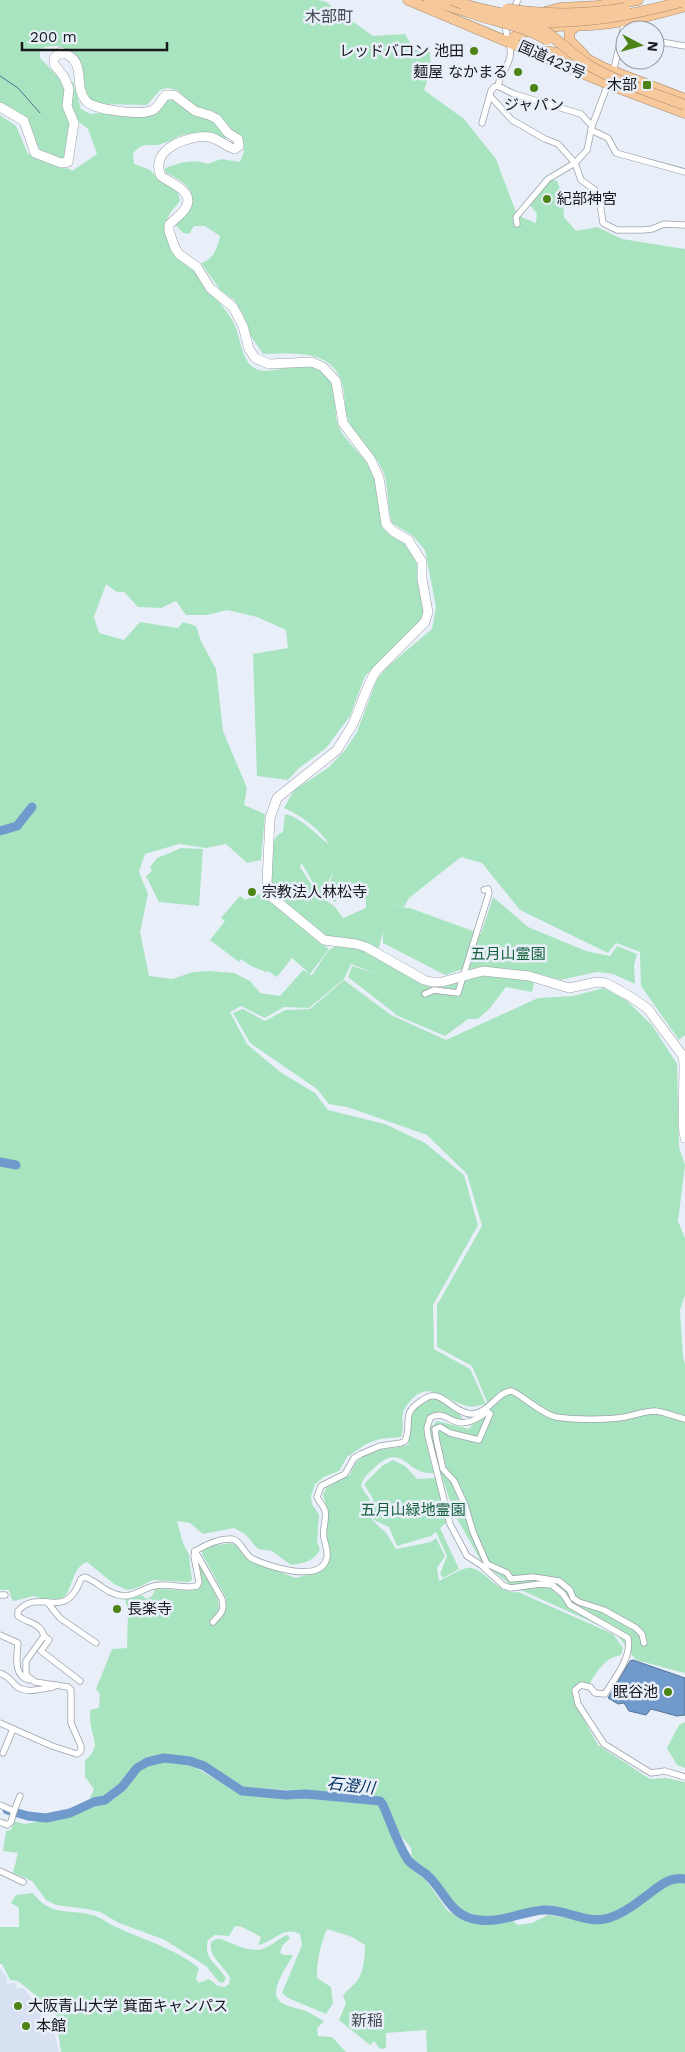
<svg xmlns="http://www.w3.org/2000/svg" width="685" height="2052" font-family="'Work Sans','Noto Sans JP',sans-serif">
<rect width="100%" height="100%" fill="#e9eff9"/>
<path fill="#d7e1f1" d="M 0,1968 L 7,1978 L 6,1984 L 15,1983 L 16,1988 L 24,1988 L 48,2025 L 52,2024 L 59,2052 L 0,2052 Z"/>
<g fill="#a9e4c0" fill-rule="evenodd">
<path d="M 0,0 L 318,0 L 326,2 L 373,36 L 405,34 L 414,50 L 430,52 L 431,70 L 424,90 L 464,119 L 496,159 L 517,215 L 536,223 L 537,214 L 527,201 L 548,179 L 557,181 L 563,197 L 564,217 L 576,231 L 597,227 L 622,239 L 685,249 L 685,1035 L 679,1040 L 641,986 L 640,952 L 616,943 L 608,953 L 520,910 L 482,863 L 461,857 L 409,898 L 404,907 L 387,902 L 406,908 L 410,908 L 481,934 L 493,897 L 528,927 L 586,951 L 610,956 L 617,946 L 637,954 L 634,965 L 635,984 L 613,974 L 597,972 L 560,980 L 536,973 L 532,992 L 506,987 L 490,1008 L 478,1019 L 468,1019 L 445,1036 L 398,1016 L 348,977 L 352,966 L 376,974 L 351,964 L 344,979 L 309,1008 L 284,1007 L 265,1018 L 241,1006 L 230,1012 L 247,1044 L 280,1072 L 315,1093 L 328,1110 L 385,1124 L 425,1143 L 464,1175 L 478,1225 L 433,1305 L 434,1349 L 470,1369 L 486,1404 C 481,1405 472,1408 467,1406 C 441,1400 426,1374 404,1410 C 400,1419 405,1428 401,1437 L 380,1439 L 366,1444 L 347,1457 L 339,1471 L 324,1477 L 315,1484 L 311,1496 L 312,1504 L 319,1515 L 317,1541 L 320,1550 C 312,1562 305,1563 291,1565 L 272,1551 L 258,1549 L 245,1534 L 234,1528 L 203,1534 L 190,1523 L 177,1521 L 183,1543 L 189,1555 L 192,1580 L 188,1582 L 153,1580 L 137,1588 L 127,1590 L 114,1584 L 87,1562 C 74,1567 74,1580 68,1591 C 67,1595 63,1598 60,1600 L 45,1600 L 34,1596 L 14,1601 L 12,1600 L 9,1590 L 0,1590 L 0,115 L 16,126 L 28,154 L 58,167 L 70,169 L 72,171 L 97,154 L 88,129 L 79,122 L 71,105 L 69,84 L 73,82 L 81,109 L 90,114 C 105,111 118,116 133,114 C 147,113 158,99 173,98 L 193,114 L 212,121 L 227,136 L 226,139 C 210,135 196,130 179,136 C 173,139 164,144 157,145 C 145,145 141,144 133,153 L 134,164 L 150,170 L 161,182 L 172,186 L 178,193 L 180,201 C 171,212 164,217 166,234 C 168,255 186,260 197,274 C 205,285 214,296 223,307 C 227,312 233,320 235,326 C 241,339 241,358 253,367 C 271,381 305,350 328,378 C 339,391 333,409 338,425 C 344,441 364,455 372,471 C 380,487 378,509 382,527 C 388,537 400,537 407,545 C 421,560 427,601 422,621 L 365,676 L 350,716 L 326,748 L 299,768 L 288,780 L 257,776 L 253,654 L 288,648 L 286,630 L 257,617 L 227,610 L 207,615 L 186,615 L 176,601 L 161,608 L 138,607 L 124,592 L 117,592 L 106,584 L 94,617 L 99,633 L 124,640 L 140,622 L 178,628 L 183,622 L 196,626 L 201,641 L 216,669 L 223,731 L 247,788 L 244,805 L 265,814 L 261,860 L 247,863 L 226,844 L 206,848 L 179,844 L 145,854 L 139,872 L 148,894 L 140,932 L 149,976 L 172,979 L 193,972 L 209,971 L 234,973 L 250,981 L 260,993 L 280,996 L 303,970 L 310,974 L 292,958 L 277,977 L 268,971 L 266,972 L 251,966 L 241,959 L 239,962 L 210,940 L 225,921 L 221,918 L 240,896 L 245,900 L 260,894 L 329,949 L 310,974 L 311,976 C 318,968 324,954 332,948 C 352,935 412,974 430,984 L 429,987 L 442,987 L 467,979 L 470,967 L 445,975 L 383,943 L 383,931 L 379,948 L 325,937 L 277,898 L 270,881 L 272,880 C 272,866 267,837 283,832 L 285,814 C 301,817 316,835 329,844 C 319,829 301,815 284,808 L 294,790 L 328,768 L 346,749 L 357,732 L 377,679 L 387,667 L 432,629 L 436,607 L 425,550 L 413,536 L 392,523 C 387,507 389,490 384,474 C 377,454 359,442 350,424 C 343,411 346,396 342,383 C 331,348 292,354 263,354 L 250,335 L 243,314 L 234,300 L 221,291 L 201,263 C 214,259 217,249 220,236 L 205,226 L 194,226 L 189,234 L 183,233 L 174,223 C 199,196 198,189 165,172 L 165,168 C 180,163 193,158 208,164 L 221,159 L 240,162 L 244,152 L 243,144 L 212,111 L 197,108 L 177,90 L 167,88 L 160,90 L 147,105 L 96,104 L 89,102 C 84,89 77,63 70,53 C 64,44 49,45 40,49 L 40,58 L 61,80 L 64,88 L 65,104 L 71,121 L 64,159 C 32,155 39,142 26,120 C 21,112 8,107 0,102 ZM 301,863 C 313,878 316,898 336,902 L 338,890 L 328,882 L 333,873 L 330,882 L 350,895 L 366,899 L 366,908 L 343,918 L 335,907 L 317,893 L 300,867 Z"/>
<path d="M 181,848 L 203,849 L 199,906 L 159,902 L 146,876 L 152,871 L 150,867 L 157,858 Z"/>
<path d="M 344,980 L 391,1015 L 446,1040 L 538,998 L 573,996 L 604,988 L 626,1000 L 652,1025 L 677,1064 L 679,1147 L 685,1165 L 678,1221 L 685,1238 L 685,1295 L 680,1310 L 683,1357 L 685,1364 L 685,1673 L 636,1660 L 616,1633 L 512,1586 L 481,1561 L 455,1515 L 435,1457 L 430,1428 L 437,1421 L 469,1429 L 488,1404 L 472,1366 L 437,1347 L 437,1305 L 482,1226 L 467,1174 L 427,1135 L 347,1107 L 329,1104 L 317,1089 L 250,1043 L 233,1013 L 243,1009 L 265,1021 L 285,1010 L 310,1009 Z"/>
<path d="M 430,1398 C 442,1398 454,1409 462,1417 L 462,1421 C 454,1418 443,1412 435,1413 C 415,1415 431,1461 434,1473 C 406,1476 404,1441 375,1467 C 369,1473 363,1477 361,1486 L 370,1500 C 366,1517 373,1521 384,1531 C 389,1536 392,1543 396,1549 L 431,1542 L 436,1538 L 445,1556 L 437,1568 L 439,1581 C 448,1577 458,1570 467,1568 C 483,1565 496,1595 518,1592 L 613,1634 L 623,1648 L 621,1655 C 605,1658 598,1670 590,1683 L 580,1683 L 573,1689 L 576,1705 L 598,1745 L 650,1779 L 666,1778 L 685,1782 L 685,1876 L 678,1875 L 659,1881 L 624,1909 L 609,1915 L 594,1916 L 544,1906 L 512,1914 L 481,1917 L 457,1908 L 429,1871 L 412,1858 L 411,1848 L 401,1836 L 386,1803 L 375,1796 L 244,1787 L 207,1763 L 191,1757 L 164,1755 L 147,1757 L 135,1765 L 120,1784 L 105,1797 L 89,1800 L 94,1789 L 85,1777 L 85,1761 C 99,1747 95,1744 91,1727 C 90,1722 90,1715 90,1710 L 99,1708 L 100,1694 L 96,1689 L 112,1649 L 127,1648 L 128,1611 L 125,1599 L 142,1595 L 146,1599 L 152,1596 L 155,1589 C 169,1587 191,1596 201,1585 L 199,1566 L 201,1565 L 218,1600 L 219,1609 L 210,1622 L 213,1626 L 225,1613 L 226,1598 L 202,1554 L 203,1549 L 216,1545 L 231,1543 L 236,1545 L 245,1557 L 285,1574 L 296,1578 L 320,1571 L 327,1564 L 330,1548 L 326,1537 L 327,1511 L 323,1494 L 327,1487 L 350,1475 C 361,1444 382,1452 408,1445 C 414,1418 402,1415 430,1398 Z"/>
<path d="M 393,1460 L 405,1466 L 417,1479 L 437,1478 L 447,1522 L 440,1528 L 459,1569 L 443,1578 L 440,1574 L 447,1556 L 436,1532 L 431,1536 L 397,1546 L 389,1527 L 374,1520 L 370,1509 L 373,1499 L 364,1484 L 382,1466 Z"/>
<path d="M 685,1722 L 685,1768 L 677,1765 L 667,1748 L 679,1725 Z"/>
<path d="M 163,1762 L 189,1764 L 241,1794 L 286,1799 L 306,1798 L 377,1805 L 381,1808 L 394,1843 L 404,1858 L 410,1868 L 425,1879 L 448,1911 L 456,1916 L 480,1923 L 512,1920 L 518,1925 L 532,1923 L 548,1915 L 601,1923 L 625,1915 L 669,1884 L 678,1881 L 685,1882 L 685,2052 L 427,2052 L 426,2030 L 386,2033 L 386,2048 L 380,2049 L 374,2041 L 370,2045 L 339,2020 L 346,2003 L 343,1996 C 347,1990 353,1986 357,1981 C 364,1972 365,1956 365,1945 L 352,1937 L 327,1929 C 321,1943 316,1963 317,1978 L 331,1987 L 333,2003 L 326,2014 L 288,1998 L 282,1993 L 302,1945 L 300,1934 C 283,1925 274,1942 258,1945 L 261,1937 L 242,1927 L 235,1926 L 229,1936 L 215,1935 L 208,1940 C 203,1960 217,1963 226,1978 L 223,1983 L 219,1982 L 206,1966 L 165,1940 L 119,1923 L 100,1912 L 87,1909 L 56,1905 L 46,1900 L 32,1881 L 13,1873 L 18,1853 L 3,1851 L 6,1831 L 11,1830 L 14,1821 L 25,1824 L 68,1816 L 103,1804 L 114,1799 L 125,1789 L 139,1770 L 153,1763 Z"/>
<path d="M 33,1893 C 51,1918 71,1908 96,1916 C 103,1919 109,1924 116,1927 C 144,1940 174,1948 199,1968 L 196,1979 L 199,1983 L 209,1979 L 218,1986 L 225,1987 L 229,1984 L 230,1978 C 224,1965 208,1957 211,1942 L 216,1939 L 221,1939 C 234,1944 253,1955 267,1947 C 274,1944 279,1938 287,1935 L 290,1938 L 282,1946 L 280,1953 L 284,1955 L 293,1955 C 288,1965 275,1982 276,1995 C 278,2006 298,2008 306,2011 C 312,2014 318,2018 324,2021 L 317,2028 L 318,2036 L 332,2037 L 346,2052 L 61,2052 L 55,2011 L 18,1981 L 10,1980 L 2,1964 L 0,1964 L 0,1927 L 19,1927 L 19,1908 L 11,1903 L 16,1895 Z"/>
</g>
<path fill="#709acb" stroke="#557396" d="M 633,1660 L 685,1678 L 685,1715 L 677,1716 L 651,1709 L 646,1715 L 629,1711 L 624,1703 L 618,1704 L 608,1698 L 630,1661 Z"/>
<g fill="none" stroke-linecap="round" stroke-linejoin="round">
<path stroke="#557396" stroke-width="1" d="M 0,76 L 18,88 L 40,113"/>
<g stroke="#709acb" stroke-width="9">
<path d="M 0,831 L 17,826 L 32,807"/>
<path d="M 0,1162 L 16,1165"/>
<path d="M 7,1810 L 28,1816 L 46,1818 L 70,1813 L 94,1802 L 105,1800 L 122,1787 L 137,1768 L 147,1762 L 164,1758 L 190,1761 L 204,1766 L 242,1791 L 286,1795 L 306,1794 L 380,1801 L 383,1805 C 391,1823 397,1843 408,1860 C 413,1866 420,1869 426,1874 C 446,1891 448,1916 479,1920 C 501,1923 521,1912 543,1910 C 565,1908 586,1925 609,1918 C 621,1914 632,1907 642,1899 C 656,1890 666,1876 685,1879"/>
</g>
<defs>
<g id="street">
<path d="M 512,11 L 518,0"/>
<path d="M 655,41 L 685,46"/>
<path d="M 613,73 L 625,21"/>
<path d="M 608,84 L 592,126 L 587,150 L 575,163 L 581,180 L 595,190 L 599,196 L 603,223 L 617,230 L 643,230 L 652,229 L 664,224 L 685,225"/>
<path d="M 498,86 L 514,94 L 581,114 L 592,126"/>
<path d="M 490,96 L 512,120 L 545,139 L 558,144 L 575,163 L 548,179 L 516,217 L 517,224"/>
<path d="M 482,123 L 491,91 L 494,87 L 498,86 C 499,76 508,67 510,57 C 513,44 503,33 506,22"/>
<path d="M 591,130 L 608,138 L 616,153 L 685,172"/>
<path d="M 425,994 L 434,990 L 458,993 L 489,893 L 488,889 L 484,890"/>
<path d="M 195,1551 L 222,1599 C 225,1610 221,1614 213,1622"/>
<path d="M 0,1595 L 5,1595"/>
<path d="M 47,1602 L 60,1618 L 96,1643"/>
<path d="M 0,1635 L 18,1643 C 17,1656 13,1676 29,1680"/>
<path d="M 44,1636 L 49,1640 L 41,1651 L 80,1681"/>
<path d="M 644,1643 L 642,1634 L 636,1628 L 604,1610 L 579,1602 L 573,1598 L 570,1590 L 559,1581 L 533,1577 L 511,1579 L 507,1573 L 487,1564 L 473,1532 L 465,1505 L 454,1481 L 443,1469 L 436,1438 L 435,1429 L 440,1427 L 450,1433 L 479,1440 L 490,1414 L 485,1410 L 484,1414 C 476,1419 467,1425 457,1422 C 447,1419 441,1411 430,1418 L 427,1428 L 428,1436 L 450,1524 L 467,1556 L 481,1565 L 504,1586 L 511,1588 L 540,1584 L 552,1585 L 563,1594 L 570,1605 L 628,1638 C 632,1658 615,1677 605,1694 L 595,1693 L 590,1687 L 581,1685 L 575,1690 L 578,1704 L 604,1744 L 651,1773 L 665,1771 L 685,1777"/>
<path d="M 0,1673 C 9,1676 10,1680 16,1686 C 26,1694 41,1689 53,1687 L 56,1685"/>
<path d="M 0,1723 L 52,1746 L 77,1754 L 81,1751 L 81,1746 L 71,1723 L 71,1690 L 68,1687 L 35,1682 L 26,1675 L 26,1661 L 44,1636 C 41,1623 27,1623 18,1616 L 18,1611 C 41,1586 64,1624 81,1579 L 85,1577 C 98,1582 108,1595 124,1596 C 135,1596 144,1588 154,1586 C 169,1582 183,1590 197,1586 L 199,1582 L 194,1556 L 195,1551 C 205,1545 220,1538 232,1539 C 240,1540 244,1553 251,1558 C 266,1566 322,1585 327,1557 C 328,1550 325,1544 324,1538 C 322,1529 327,1519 325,1511 C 324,1506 319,1502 317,1497 L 321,1486 L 345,1474 L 354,1458 L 361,1454 L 380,1446 L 401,1443 L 405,1441 C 413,1422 400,1415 421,1401 C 425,1399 428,1396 431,1396 C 443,1393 456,1414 472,1414 C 489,1413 497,1392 511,1391 C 517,1391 541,1414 556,1417 C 576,1420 606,1420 625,1417 C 635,1415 645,1411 655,1411 C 666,1412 675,1417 685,1419"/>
<path d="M 3,1753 L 13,1729"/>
<path d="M 0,1805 L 14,1811 L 11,1822 L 7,1825 L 0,1822"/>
<path d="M 14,1811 L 20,1796"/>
<path d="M 0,1871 L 23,1882"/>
</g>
<path id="secondary" d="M 0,107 L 24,121 L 35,153 L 61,163 L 68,162 L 74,123 L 67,106 L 69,89 L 64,77 L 54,64 L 54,58 L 61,52 C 89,61 72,84 86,101 C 93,110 142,116 153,110 C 158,107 161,100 166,95 L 174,95 L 195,111 L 209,115 L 217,119 L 228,133 L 238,139 L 239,146 L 235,149 C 226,147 219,139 210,137 C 190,134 148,149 161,176 C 170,183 195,191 186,207 C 183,214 174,219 169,225 L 169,231 L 175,248 L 179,254 L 197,267 L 210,288 L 233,307 L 243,326 L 249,349 L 255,358 L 269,364 L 312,362 L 323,367 L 336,381 L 343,423 L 371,460 L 379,478 L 386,524 L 394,532 L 408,540 L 422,562 L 422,579 L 428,612 L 425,622 L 376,671 L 369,684 L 353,724 L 337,750 L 277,798 L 270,818 L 267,882 L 273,898 L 324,940 L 356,944 L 366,947 L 424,980 L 432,982 L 442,982 L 483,971 L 529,976 L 569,988 L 597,982 L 606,983 L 631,997 L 648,1009 L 683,1056 L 684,1064 L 683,1126 L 685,1138"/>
<g id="highway">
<path d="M 408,0 L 608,84 L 685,113"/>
<path d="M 429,0 L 465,11"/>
<path d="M 545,12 L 560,8 L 597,6 L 638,0"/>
<path d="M 576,26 L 570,31 L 569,40 L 584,55"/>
<path d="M 509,41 C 534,20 572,28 602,24 C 630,21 658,14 685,6"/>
<path d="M 541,51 L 579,55 L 604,68 L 685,99"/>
</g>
</defs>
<use href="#street" stroke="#9ca2aa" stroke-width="7"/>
<use href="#secondary" stroke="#9ca2aa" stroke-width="10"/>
<use href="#highway" stroke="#a88b6e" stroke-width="11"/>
<use href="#street" stroke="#fff" stroke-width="5.5"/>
<use href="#secondary" stroke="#fff" stroke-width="9"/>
<use href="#highway" stroke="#f7c99a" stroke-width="10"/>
<defs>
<g id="highway-bridge">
<path d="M 452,0 C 477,11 506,11 532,23 C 554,34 569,53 590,66 C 619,83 654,93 685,105"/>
<path d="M 507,9 C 546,15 586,15 625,8"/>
<path d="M 465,11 C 493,22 521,24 547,40"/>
<path d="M 531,21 C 582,25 632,15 681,2"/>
</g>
</defs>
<use href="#highway-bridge" stroke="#a88b6e" stroke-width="11" stroke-linecap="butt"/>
<use href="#highway-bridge" stroke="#f7c99a" stroke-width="10"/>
</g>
<g fill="#4d8217" stroke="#e9eff9" stroke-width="2">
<circle cx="474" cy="51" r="5"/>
<circle cx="518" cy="72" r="5"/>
<rect x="642" y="80" width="10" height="10" rx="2.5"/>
<circle cx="534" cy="88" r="5"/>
<circle cx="547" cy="199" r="5"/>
<circle cx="252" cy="892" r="5"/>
<circle cx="117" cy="1609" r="5"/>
<circle cx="668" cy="1692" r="5"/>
<circle cx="18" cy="2006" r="5"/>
<circle cx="26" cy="2026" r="5"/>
</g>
<g text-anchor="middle" stroke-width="5" stroke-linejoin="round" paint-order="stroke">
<g font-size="15" fill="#16181b" stroke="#e9eff9" text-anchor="start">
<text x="464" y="56" text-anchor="end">レッドバロン 池田</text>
<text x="508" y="77" text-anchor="end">麺屋 なかまる</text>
<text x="637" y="90" text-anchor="end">木部</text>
<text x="534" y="110" text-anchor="middle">ジャパン</text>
<text x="557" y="204">紀部神宮</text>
<text x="262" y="897">宗教法人林松寺</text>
<text x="127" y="1614">長楽寺</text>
<text x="658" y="1697" text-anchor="end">眠谷池</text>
<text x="28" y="2011">大阪青山大学 箕面キャンパス</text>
<text x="36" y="2031">本館</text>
</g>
<g font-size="15" fill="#16181b" stroke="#e9eff9">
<text transform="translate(552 60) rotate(24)" y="5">国道423号</text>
</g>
<g font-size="15" fill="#15613c" stroke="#e9eff9">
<text x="508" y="959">五月山霊園</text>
<text x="413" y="1515">五月山緑地霊園</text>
</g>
<g font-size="16" fill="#454a52" stroke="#e9eff9">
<text x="329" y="22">木部町</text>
<text x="367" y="2026">新稲</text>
</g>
<g font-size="16" font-style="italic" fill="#002e5c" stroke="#e9eff9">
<text transform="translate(351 1785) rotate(6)" y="6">石澄川</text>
</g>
</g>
<g transform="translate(640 45) rotate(96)"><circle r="24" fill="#e9eff9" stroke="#9599a0"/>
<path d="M0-4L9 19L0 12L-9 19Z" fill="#4d8217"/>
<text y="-8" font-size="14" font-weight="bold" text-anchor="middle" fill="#16181b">N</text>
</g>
<path d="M22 42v8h145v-8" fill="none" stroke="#16181b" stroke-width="2.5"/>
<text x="30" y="42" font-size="15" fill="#16181b" stroke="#e9eff9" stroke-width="4" paint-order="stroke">200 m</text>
</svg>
